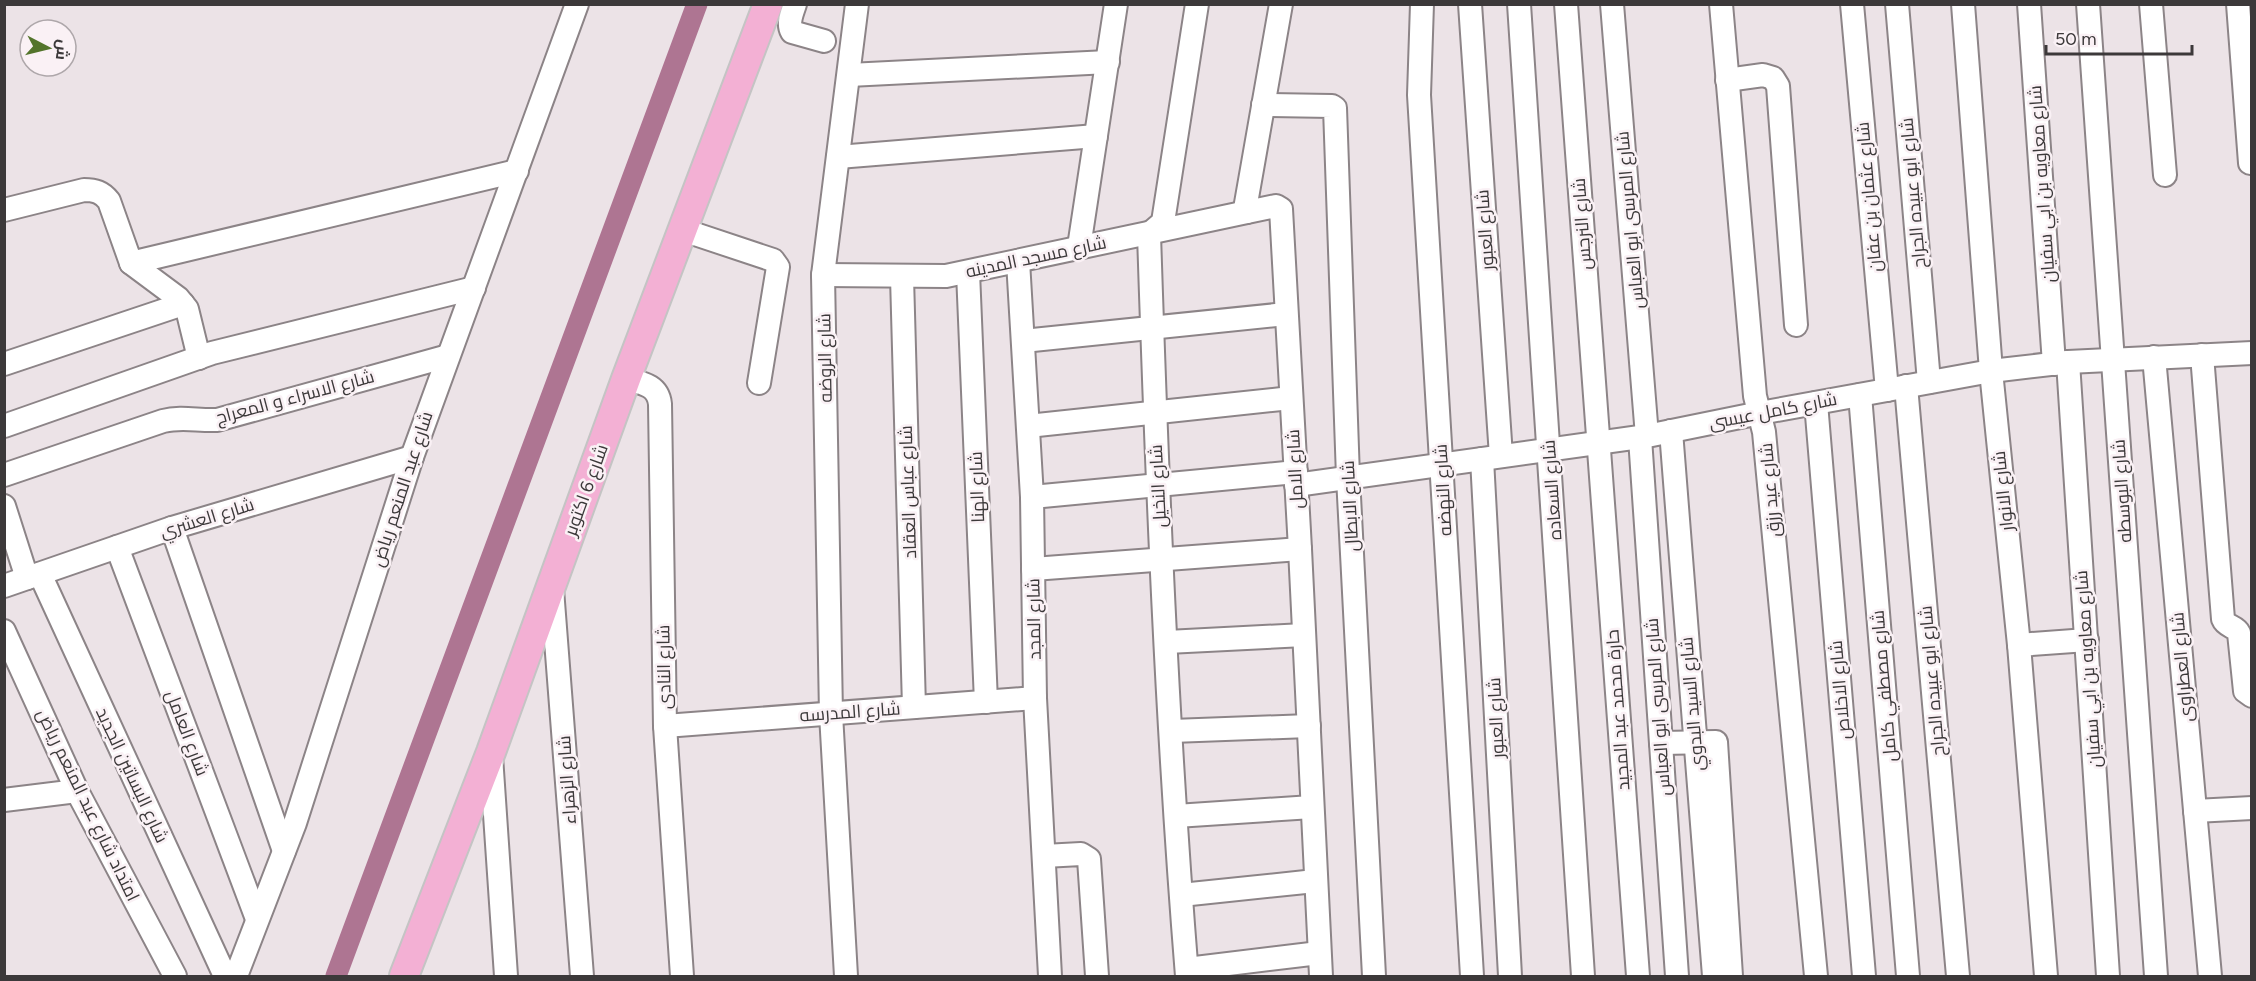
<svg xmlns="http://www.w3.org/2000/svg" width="2256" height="981" font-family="Figtree,Cairo,sans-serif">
<rect width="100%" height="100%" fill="#ece3e7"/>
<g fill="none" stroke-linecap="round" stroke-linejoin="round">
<path stroke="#ae7592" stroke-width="21" d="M 336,976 L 697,4"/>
<defs>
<g id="minor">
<path d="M 795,4 C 792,14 787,23 792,32 L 824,41"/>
<path d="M 1281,4 L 1245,209 L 1247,212 L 1276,206 L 1281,209 L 1300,549 L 1321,976"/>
<path d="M 1422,4 L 1419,95 L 1472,976"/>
<path d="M 1470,4 L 1501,456"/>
<path d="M 1519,4 L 1583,976"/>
<path d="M 1566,4 L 1638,976"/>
<path d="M 1612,4 L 1647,436"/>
<path d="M 1721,4 L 1755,396 L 1764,432 L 1816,976"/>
<path d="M 1852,4 L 1887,390"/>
<path d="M 1897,4 L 1929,382"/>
<path d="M 1963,4 L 1991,371 L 2019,645 L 2046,976"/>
<path d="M 2029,4 L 2054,364"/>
<path d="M 2088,4 L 2156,976"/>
<path d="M 2151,4 L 2165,175"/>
<path d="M 2238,4 L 2250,163"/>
<path d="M 849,75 L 1108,62"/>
<path d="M 1727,80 L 1763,75 L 1773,78 L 1778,86 L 1796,325"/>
<path d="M 1263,105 L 1332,106 L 1335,108 L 1348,477 L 1374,976"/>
<path d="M 838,157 L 1096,136"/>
<path d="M 4,210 L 84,190 C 95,190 102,192 109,201 L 131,263 L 178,298 L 187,309 L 199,358"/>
<path d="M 683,230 L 773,260 L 778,267 L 759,383"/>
<path d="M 1079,247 L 1116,4"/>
<path d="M 1018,261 L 1032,497 L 1035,698 L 1050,976"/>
<path d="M 131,263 L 517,171"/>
<path d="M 968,272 L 986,702"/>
<path d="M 823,275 L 946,276 L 1247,212"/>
<path d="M 902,277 L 914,707"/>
<path d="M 1023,341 L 1286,314"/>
<path d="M 2202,355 L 2223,619 C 2226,627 2236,626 2239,633 L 2245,691 L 2252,696"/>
<path d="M 2154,357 L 2210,976"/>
<path d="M 2068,362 L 2108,976"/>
<path d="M 4,364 L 183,304"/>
<path d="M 626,379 C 642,383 658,385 660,404 L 665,726 L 682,976"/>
<path d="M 1906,386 L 1958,976"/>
<path d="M 1860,395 L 1908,976"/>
<path d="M 1816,403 L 1864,976"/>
<path d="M 4,426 L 212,353 L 474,288"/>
<path d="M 1028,426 L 1291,398"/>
<path d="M 1671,431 L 1714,976"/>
<path d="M 1640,438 L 1677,976"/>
<path d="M 1482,459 L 1510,976"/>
<path d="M 4,475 L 163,421 C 182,416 198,421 217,420 L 448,356"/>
<path d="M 1296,485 L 1647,436 L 1760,413 L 1991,371 L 2068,362 L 2252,353"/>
<path d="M 1032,497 L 1296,472"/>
<path d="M 4,506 L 27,578"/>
<path d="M 172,528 L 284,851"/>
<path d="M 117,547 L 257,919"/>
<path d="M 1033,569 L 1300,549"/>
<path d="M 40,574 L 225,976"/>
<path d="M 4,586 L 172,528 L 412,457"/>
<path d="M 552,589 L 582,976"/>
<path d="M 4,631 L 77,791 L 175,976"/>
<path d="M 1167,642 L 1304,635"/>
<path d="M 2019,645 L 2087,640"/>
<path d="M 665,726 L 1035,698"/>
<path d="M 1172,731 L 1309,726"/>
<path d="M 1661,743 L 1716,742 L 1731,976"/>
<path d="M 491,756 L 506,976"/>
<path d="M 4,800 L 77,791"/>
<path d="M 2195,811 L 2252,808"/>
<path d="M 1176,816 L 1312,807"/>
<path d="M 1044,856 L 1081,854 L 1089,859 L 1097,976"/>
<path d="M 1181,895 L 1315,881"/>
<path d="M 1187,969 L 1319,953"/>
<path d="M 236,976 L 295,823 L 412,457 L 577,4"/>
<path d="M 846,976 L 831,714 L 823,275 L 857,4"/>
<path d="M 1187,976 C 1167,729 1157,481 1149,234 L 1163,222 L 1197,4"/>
</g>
<path id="major" d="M 404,976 L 491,752 L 626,379 L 768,4"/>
</defs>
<use href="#minor" stroke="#8c8487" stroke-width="26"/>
<use href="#major" stroke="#c4c4c4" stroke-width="32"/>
<use href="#minor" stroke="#fff" stroke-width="22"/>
<use href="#major" stroke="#f3b0d4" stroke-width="28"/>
</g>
<g text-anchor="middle" stroke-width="5" stroke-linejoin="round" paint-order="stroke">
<g font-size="18" fill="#3c393a" stroke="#faf1f5">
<text transform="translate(2042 184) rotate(-94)" y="6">شارع معاويه بن ابي سفيان</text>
<text transform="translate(1913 193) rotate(-95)" y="6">شارع ابو عبيده الجراح</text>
<text transform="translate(1869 197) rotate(-95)" y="6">شارع عثمان بن عفان</text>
<text transform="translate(1630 220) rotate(-95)" y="6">شارع المرسى ابو العباس</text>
<text transform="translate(1582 224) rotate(-94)" y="6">شارع النرجس</text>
<text transform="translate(1485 230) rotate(-94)" y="6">شارع العبور</text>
<text transform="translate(1036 257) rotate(-12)" y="6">شارع مسجد المدينه</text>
<text transform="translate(825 358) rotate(-91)" y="6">شارع الروضه</text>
<text transform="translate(295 397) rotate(-15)" y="6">شارع الاسراء و المعراج</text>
<text transform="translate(1773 411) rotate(-11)" y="6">شارع كامل عيسى</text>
<text transform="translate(1295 469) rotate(-93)" y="6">شارع الامل</text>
<text transform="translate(1158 486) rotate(-93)" y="6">شارع النخيل</text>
<text transform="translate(977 487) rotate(-92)" y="6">شارع الهنا</text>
<text transform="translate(402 489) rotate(-72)" y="6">شارع عبد المنعم رياض</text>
<text transform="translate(586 490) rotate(-70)" y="6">شارع 6 اكتوبر</text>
<text transform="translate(1443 490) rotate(-93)" y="6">شارع النهضه</text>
<text transform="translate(1552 490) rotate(-94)" y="6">شارع السعاده</text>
<text transform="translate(1770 490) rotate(-95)" y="6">شارع عيد رزق</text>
<text transform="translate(2003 491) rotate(-96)" y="6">شارع الانوار</text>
<text transform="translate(2122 491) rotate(-94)" y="6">شارع البوسطه</text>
<text transform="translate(908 492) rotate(-92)" y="6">شارع عباس العقاد</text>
<text transform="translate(1350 506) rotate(-93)" y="6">شارع الابطال</text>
<text transform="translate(207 518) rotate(-17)" y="6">شارع العشري</text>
<text transform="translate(1034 619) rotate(-91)" y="6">شارع المجد</text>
<text transform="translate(664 667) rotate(-91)" y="6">شارع النادى</text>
<text transform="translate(2182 667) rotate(-95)" y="6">شارع العطراوى</text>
<text transform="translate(2088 669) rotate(-94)" y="6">شارع معاويه بن ابي سفيان</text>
<text transform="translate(1932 681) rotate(-95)" y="6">شارع ابو عبيده الجراح</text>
<text transform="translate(1884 686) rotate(-95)" y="6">شارع مصطفي كامل</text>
<text transform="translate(1840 690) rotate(-95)" y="6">شارع الاخلاص</text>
<text transform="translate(1692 704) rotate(-95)" y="6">شارع السيد البدوي</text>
<text transform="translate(1658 707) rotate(-94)" y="6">شارع المرسى ابو العباس</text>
<text transform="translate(1618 710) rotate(-94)" y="6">حارة محمد عبد المجيد</text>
<text transform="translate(850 712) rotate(-4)" y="6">شارع المدرسه</text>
<text transform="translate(1496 718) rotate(-93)" y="6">شارع العبور</text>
<text transform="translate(187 733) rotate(69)" y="6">شارع العامل</text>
<text transform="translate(132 775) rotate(65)" y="6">شارع البساتين الجديد</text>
<text transform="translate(567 780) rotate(-94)" y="6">شارع الزهراء</text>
<text transform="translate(88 805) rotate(64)" y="6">امتداد شارع عبد المنعم رياض</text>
</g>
</g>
<rect width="2256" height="981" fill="none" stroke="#3c393a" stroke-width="12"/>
<g transform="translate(48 48) rotate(97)"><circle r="28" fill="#faf1f5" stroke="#aea7aa" stroke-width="1.5"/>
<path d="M0-4.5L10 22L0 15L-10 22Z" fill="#53742b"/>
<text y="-9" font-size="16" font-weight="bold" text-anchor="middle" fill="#3c393a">ش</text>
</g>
<path d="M2046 45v9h146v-9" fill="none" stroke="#3c393a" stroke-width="3"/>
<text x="2055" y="45" font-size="18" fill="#3c393a" stroke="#faf1f5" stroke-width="4.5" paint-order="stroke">50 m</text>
</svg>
